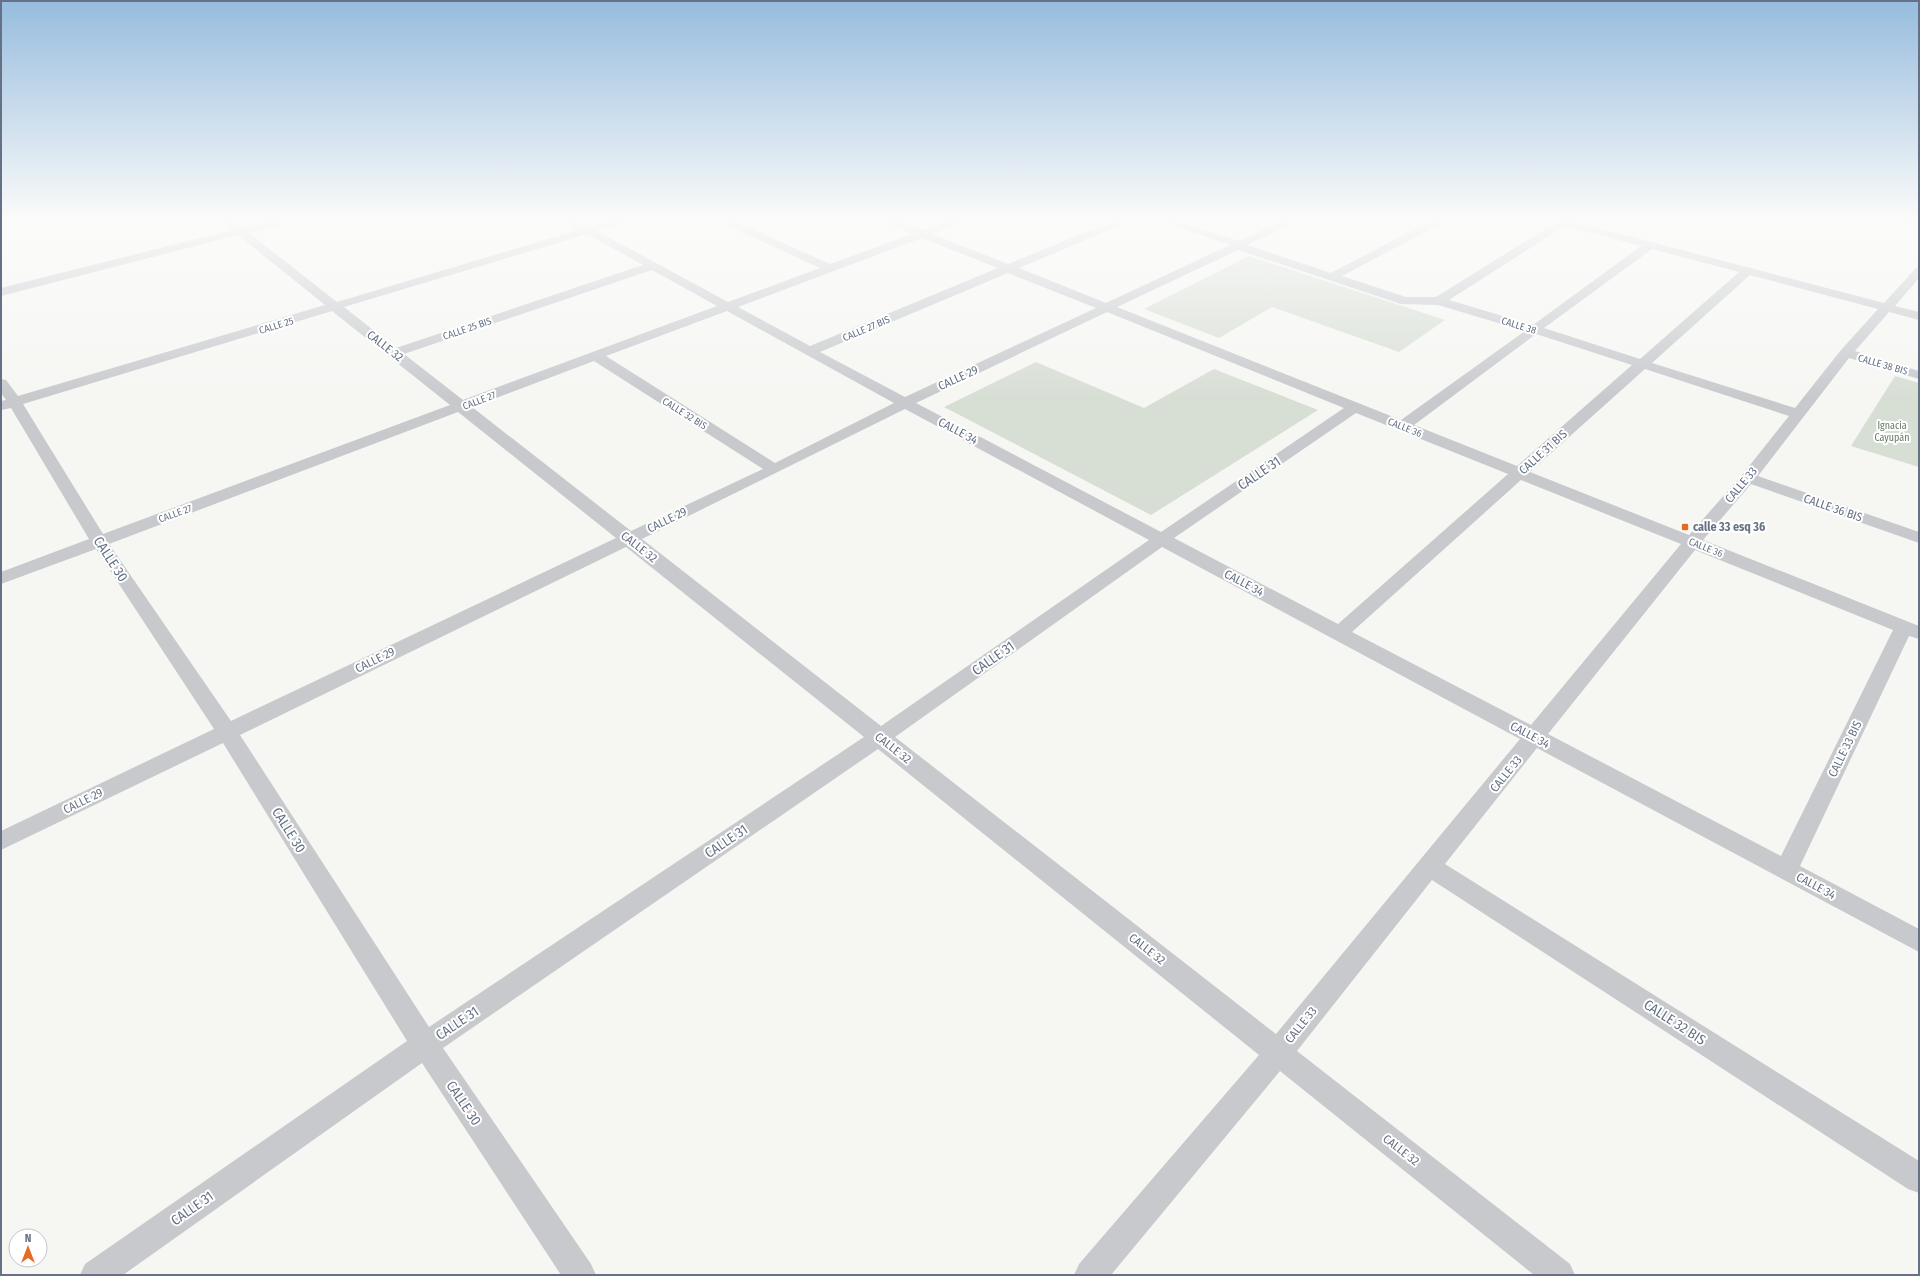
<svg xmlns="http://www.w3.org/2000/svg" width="1920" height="1276" font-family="'Fira Sans Condensed',sans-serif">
<rect width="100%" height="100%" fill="#f6f7f3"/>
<g fill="#d7ded4">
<path d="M 1249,256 L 1445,320 L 1399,352 L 1272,307 L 1219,338 L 1144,309 Z"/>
<path d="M 1036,362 L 1144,408 L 1214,369 L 1318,410 L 1151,515 L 944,407 Z"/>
<path d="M 1895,376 L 1919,383 L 1919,467 L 1851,446 Z"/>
</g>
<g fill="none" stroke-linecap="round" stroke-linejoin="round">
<g fill="#c7c9cd" fill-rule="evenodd">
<path d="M 222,221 L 233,221 L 242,228 L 270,221 L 287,221 L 286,223 L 249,233 L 337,302 L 578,230 L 565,221 L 578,221 L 589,227 L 609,221 L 625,221 L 624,223 L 597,231 L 728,302 L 820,268 L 722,223 L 721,221 L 734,221 L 830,264 L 912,234 L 886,223 L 885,221 L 899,221 L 922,230 L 947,221 L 961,221 L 960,223 L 932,234 L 1008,264 L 1113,221 L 1127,221 L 1126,223 L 1019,268 L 1106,303 L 1230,245 L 1165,223 L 1164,221 L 1179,221 L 1239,241 L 1282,221 L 1295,221 L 1294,223 L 1247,245 L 1331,273 L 1430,221 L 1443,221 L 1442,223 L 1342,276 L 1406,297 L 1436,297 L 1555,223 L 1554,221 L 1571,221 L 1884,303 L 1915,269 L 1919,267 L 1919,278 L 1895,306 L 1919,312 L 1919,320 L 1889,312 L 1855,351 L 1919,371 L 1919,379 L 1849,358 L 1758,476 L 1919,532 L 1919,543 L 1751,484 L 1703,540 L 1919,626 L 1919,639 L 1909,636 L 1800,866 L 1919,929 L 1919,952 L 1537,748 L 1445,864 L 1919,1161 L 1919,1193 L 1908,1189 L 1432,880 L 1297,1051 L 1570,1264 L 1575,1275 L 1534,1275 L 1280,1071 L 1111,1275 L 1074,1275 L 1079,1264 L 1259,1055 L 878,749 L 443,1048 L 591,1264 L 596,1275 L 561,1275 L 422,1063 L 123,1275 L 80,1275 L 85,1264 L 407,1041 L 223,743 L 1,850 L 1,831 L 214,729 L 96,549 L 1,584 L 1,572 L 89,539 L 11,408 L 1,410 L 1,401 L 6,400 L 1,393 L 1,379 L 6,380 L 18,396 L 325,305 L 238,235 L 1,296 L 1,288 L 232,230 ZM 1565,226 L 1641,246 L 1533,325 L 1449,300 ZM 587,234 L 643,265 L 396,348 L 344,307 ZM 922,238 L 998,268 L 810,346 L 738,307 ZM 1652,249 L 1739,272 L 1640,359 L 1544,328 ZM 1238,250 L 1401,304 L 1438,305 L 1525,331 L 1401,420 L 1117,307 ZM 652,270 L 717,306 L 463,400 L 404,354 ZM 1008,273 L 1096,308 L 905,397 L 820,352 ZM 1750,275 L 1878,309 L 1841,350 L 1795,408 L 1652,363 ZM 332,311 L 450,405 L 103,534 L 23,404 ZM 727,311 L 894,403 L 775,463 L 606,356 ZM 1107,312 L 1344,408 L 1161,532 L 916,403 ZM 1536,334 L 1632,365 L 1517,466 L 1414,425 ZM 594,361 L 763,469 L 631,531 L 472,407 ZM 1645,369 L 1789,416 L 1742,475 L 1689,535 L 1530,472 ZM 905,409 L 1149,540 L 881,726 L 642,539 ZM 458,412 L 616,538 L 231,721 L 109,544 ZM 1356,413 L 1508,474 L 1338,624 L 1174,538 ZM 1521,480 L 1681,544 L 1531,725 L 1352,632 ZM 626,547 L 864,737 L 429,1027 L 240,735 ZM 1162,547 L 1520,739 L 1276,1034 L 895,737 ZM 1695,550 L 1893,630 L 1781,856 L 1548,734 Z"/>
<path d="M 1901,221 L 1919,221 L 1919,227 L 1902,223 Z"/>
</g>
</g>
<linearGradient id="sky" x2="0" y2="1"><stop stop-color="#97bcde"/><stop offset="0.55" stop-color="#fbfbfa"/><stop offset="1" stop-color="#fbfbfa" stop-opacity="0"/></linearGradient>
<rect width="1920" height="399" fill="url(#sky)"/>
<rect fill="#e56c25" stroke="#fff" stroke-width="1.5" x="1681" y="523" width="8" height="8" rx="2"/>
<g text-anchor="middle" stroke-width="4" stroke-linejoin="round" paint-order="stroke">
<g font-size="10" fill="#657285" stroke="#fff">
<text transform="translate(276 325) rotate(-17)" y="4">CALLE 25</text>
<text transform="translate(1519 325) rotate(17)" y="4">CALLE 38</text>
<text transform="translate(467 328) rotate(-19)" y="4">CALLE 25 BIS</text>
<text transform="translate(866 328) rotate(-23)" y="4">CALLE 27 BIS</text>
<text transform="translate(1883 364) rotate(16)" y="4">CALLE 38 BIS</text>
<text transform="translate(479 400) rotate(-21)" y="4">CALLE 27</text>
<text transform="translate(685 413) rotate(32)" y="4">CALLE 32 BIS</text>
<text transform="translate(1405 427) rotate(22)" y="4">CALLE 36</text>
<text transform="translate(175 513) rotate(-20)" y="4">CALLE 27</text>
<text transform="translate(1706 547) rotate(22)" y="4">CALLE 36</text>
</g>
<g font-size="10" fill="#657c64" stroke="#fff">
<text x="1892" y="429">Ignacia<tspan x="1892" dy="12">Cayupán</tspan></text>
</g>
<g font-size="12" fill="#657285" stroke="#fff">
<text transform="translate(385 346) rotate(38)" y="4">CALLE 32</text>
<text transform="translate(958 378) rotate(-25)" y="4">CALLE 29</text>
<text transform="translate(958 431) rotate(28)" y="4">CALLE 34</text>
<text transform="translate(1543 452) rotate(-42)" y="4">CALLE 31 BIS</text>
<text transform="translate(1741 485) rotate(-50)" y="4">CALLE 33</text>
<text transform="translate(1833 508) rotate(19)" y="4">CALLE 36 BIS</text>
<text transform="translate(667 520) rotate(-26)" y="4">CALLE 29</text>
<text transform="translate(639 547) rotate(38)" y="4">CALLE 32</text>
<text transform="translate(1244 583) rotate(28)" y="4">CALLE 34</text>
<text transform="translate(375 660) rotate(-26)" y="4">CALLE 29</text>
<text transform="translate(1530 735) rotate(28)" y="4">CALLE 34</text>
<text transform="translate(893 748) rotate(38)" y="4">CALLE 32</text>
<text transform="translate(1845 749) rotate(-64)" y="4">CALLE 33 BIS</text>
<text transform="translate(1506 774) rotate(-51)" y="4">CALLE 33</text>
<text transform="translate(83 801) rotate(-26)" y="4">CALLE 29</text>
<text transform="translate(1816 886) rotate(28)" y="4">CALLE 34</text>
<text transform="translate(1147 949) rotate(38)" y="4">CALLE 32</text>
<text transform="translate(1301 1025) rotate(-51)" y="4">CALLE 33</text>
<text transform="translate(1401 1150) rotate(38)" y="4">CALLE 32</text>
</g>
<g font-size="12" font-weight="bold" fill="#657285" stroke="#fff" text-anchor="start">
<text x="1693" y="531">calle 33 esq 36</text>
</g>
<g font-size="14" fill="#657285" stroke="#fff">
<text transform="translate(1259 473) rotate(-34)" y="5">CALLE 31</text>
<text transform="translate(111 559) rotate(57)" y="5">CALLE 30</text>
<text transform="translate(993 658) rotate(-35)" y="5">CALLE 31</text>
<text transform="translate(289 830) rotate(58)" y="5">CALLE 30</text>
<text transform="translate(726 841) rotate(-34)" y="5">CALLE 31</text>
<text transform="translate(1675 1022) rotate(33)" y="5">CALLE 32 BIS</text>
<text transform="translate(457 1023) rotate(-34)" y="5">CALLE 31</text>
<text transform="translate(464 1103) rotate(56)" y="5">CALLE 30</text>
<text transform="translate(192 1208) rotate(-35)" y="5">CALLE 31</text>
</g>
</g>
<rect width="1920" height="1276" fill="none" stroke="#657285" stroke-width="4"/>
<g transform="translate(28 1248)"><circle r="19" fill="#ffffff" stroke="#c1c7ce"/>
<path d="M0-3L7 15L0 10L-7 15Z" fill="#e56c25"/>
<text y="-6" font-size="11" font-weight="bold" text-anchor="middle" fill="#657285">N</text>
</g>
</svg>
